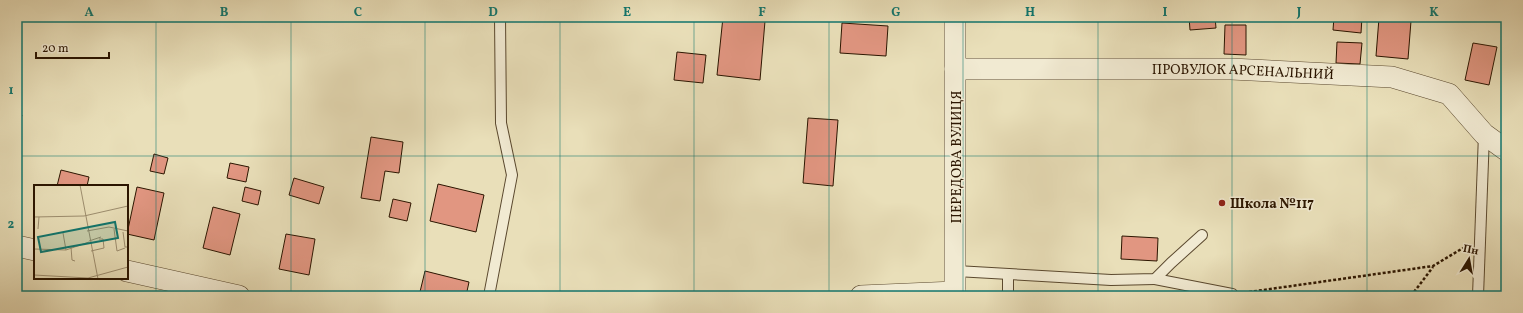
<svg xmlns="http://www.w3.org/2000/svg" width="1523" height="313" font-family="Vollkorn,serif">
<rect width="100%" height="100%" fill="#e9dfb9"/>
<filter id="stains"><feTurbulence type="fractalNoise" baseFrequency=".005" numOctaves="4"/><feColorMatrix values="0 0 0 0 .2 0 0 0 0 .09 0 0 0 0 .02 0 0 0 .5 -.17"/></filter>
<radialGradient id="worn" r=".72"><stop offset=".6" stop-color="#630" stop-opacity="0"/><stop offset="1" stop-color="#630" stop-opacity=".3"/></radialGradient>
<g fill="#e19681" stroke="#2b1500">
<path d="M 723,17 L 765,21 L 760,80 L 717,75 Z"/>
<path d="M 1189,17 L 1215,17 L 1216,28 L 1190,30 Z"/>
<path d="M 1334,17 L 1362,17 L 1361,33 L 1333,30 Z"/>
<path d="M 1379,18 L 1411,21 L 1408,59 L 1376,56 Z"/>
<path d="M 842,23 L 888,26 L 886,56 L 840,53 Z"/>
<path d="M 1225,25 L 1246,25 L 1246,55 L 1224,54 Z"/>
<path d="M 1337,42 L 1362,43 L 1360,64 L 1336,63 Z"/>
<path d="M 1473,43 L 1497,47 L 1489,85 L 1465,80 Z"/>
<path d="M 677,52 L 706,55 L 703,83 L 674,80 Z"/>
<path d="M 17,114 L 22,115 L 17,132 Z"/>
<path d="M 808,118 L 838,120 L 833,186 L 803,183 Z"/>
<path d="M 371,137 L 403,142 L 399,173 L 385,171 L 380,201 L 361,198 Z"/>
<path d="M 154,154 L 168,158 L 164,174 L 150,171 Z"/>
<path d="M 230,163 L 249,167 L 246,182 L 227,178 Z"/>
<path d="M 61,170 L 89,177 L 87,186 L 57,186 Z"/>
<path d="M 294,178 L 324,187 L 319,204 L 289,195 Z"/>
<path d="M 438,184 L 484,195 L 476,232 L 430,221 Z"/>
<path d="M 137,187 L 164,193 L 154,240 L 127,234 Z"/>
<path d="M 245,187 L 261,191 L 258,205 L 242,201 Z"/>
<path d="M 393,199 L 411,203 L 407,221 L 389,217 Z"/>
<path d="M 213,207 L 240,214 L 230,255 L 203,248 Z"/>
<path d="M 286,234 L 315,239 L 309,275 L 279,269 Z"/>
<path d="M 1122,236 L 1158,238 L 1157,261 L 1121,259 Z"/>
<path d="M 425,271 L 469,282 L 466,296 L 419,296 Z"/>
</g>
<g fill="none" stroke-linecap="round" stroke-linejoin="round">
<defs>
<g id="service">
<path d="M 956,271 L 1111,280 L 1155,279 L 1171,263 L 1202,235"/>
<path d="M 1008,275 L 1008,296"/>
<path d="M 1155,279 L 1232,294 L 1232,296"/>
<path d="M 489,296 L 512,175 L 501,123 L 500,17"/>
<path d="M 1478,296 L 1484,134"/>
</g>
<g id="minor">
<path d="M 955,17 L 955,296"/>
<path id="s1" d="M 955,69 L 1231,69 L 1392,77 L 1449,94 L 1484,134 L 1506,150"/>
<path d="M 17,246 L 35,250"/>
<path d="M 127,271 L 239,296"/>
<path d="M 861,296 L 955,292"/>
</g>
</defs>
<use href="#service" stroke="#5a482e" stroke-width="12"/>
<use href="#minor" stroke="#5a482e" stroke-width="22"/>
<g stroke="#2b1500" stroke-width="2.5" stroke-dasharray="3 2" stroke-linecap="butt">
<path d="M 1249,292 L 1433,266 L 1463,248"/>
<path d="M 1411,296 L 1433,267"/>
</g>
<use href="#service" stroke="#f1ead2" stroke-width="10"/>
<use href="#minor" stroke="#f1ead2" stroke-width="21"/>
</g>
<path fill="none" stroke="#0f766e" stroke-width="1" stroke-opacity="0.55" d="M 156,17 L 156,296M 291,17 L 291,296M 425,17 L 425,296M 560,17 L 560,296M 694,17 L 694,296M 829,17 L 829,296M 963,17 L 963,296M 1098,17 L 1098,296M 1232,17 L 1232,296M 1367,17 L 1367,296M 17,156 L 1506,156"/>
<circle fill="#8f2418" stroke="#f1ead2" stroke-width="1.5" cx="1222" cy="203" r="4"/>
<g text-anchor="middle" stroke-width="3" stroke-linejoin="round" paint-order="stroke">
<g font-size="14" fill="#2b1500" stroke="#f1ead2">
<text dy="5" stroke="none"><textPath href="#s1" startOffset="288">ПРОВУЛОК АРСЕНАЛЬНИЙ</textPath></text>
<text transform="translate(956 157) rotate(-90)" y="5">ПЕРЕДОВА ВУЛИЦЯ</text>
</g>
<g font-size="14" font-weight="bold" fill="#2b1500" stroke="#f1ead2" text-anchor="start">
<text x="1230" y="208">Школа №117</text>
</g>
</g>
<g transform="translate(34 185)">
<rect width="94" height="94" fill="#e9dfb9"/>
<path fill="none" stroke="#9d8e6f" stroke-width="1" d="M 46,0 L 64,94M 0,32 L 50,31 L 94,21M 4,44 L 5,32M 80,44 L 83,66 L 91,63M 53,46 L 75,42 L 94,46M 89,47 L 91,62 L 94,62M 29,48 L 32,65M 55,56 L 67,52M 37,62 L 38,75 L 41,76M 0,64 L 32,65 L 55,57M 57,66 L 70,63 L 69,54 L 65,54M 0,90 L 54,93 L 94,82"/>
<path fill="#0f766e" fill-opacity="0.15" stroke="#0f766e" stroke-width="2" d="M 81,37 L 84,53 L 7,67 L 4,52 Z"/>
<rect width="94" height="94" fill="none" stroke="#2b1500" stroke-width="2"/>
</g>
<rect width="1523" height="313" fill="none" stroke="#e9dfb9" stroke-width="44"/>
<g transform="translate(1469 259) rotate(11)" stroke="#f1ead2" stroke-width="3" paint-order="stroke">
<path d="M0-3L7 15L0 10L-7 15Z" fill="#2b1500"/>
<text y="-6" font-size="11" font-weight="bold" text-anchor="middle" fill="#2b1500">Пн</text>
</g>
<path d="M36 52v6h73v-6" fill="none" stroke="#2b1500" stroke-width="2"/>
<text x="42" y="52" font-size="12" fill="#2b1500" stroke="#f1ead2" stroke-width="3" paint-order="stroke">20 m</text>
<rect x="22" y="22" width="1479" height="269" fill="none" stroke="#0f766e" stroke-width="1.5"/>
<g font-size="13" text-anchor="middle" font-weight="bold" fill="#0f766e">
<text x="89" y="16">A</text>
<text x="224" y="16">B</text>
<text x="358" y="16">C</text>
<text x="493" y="16">D</text>
<text x="627" y="16">E</text>
<text x="762" y="16">F</text>
<text x="896" y="16">G</text>
<text x="1030" y="16">H</text>
<text x="1165" y="16">I</text>
<text x="1299" y="16">J</text>
<text x="1434" y="16">K</text>
<text x="11" y="94">1</text>
<text x="11" y="228">2</text>
</g>
<rect width="100%" height="100%" filter="url(#stains)"/>
<rect width="100%" height="100%" fill="url(#worn)"/>
</svg>
